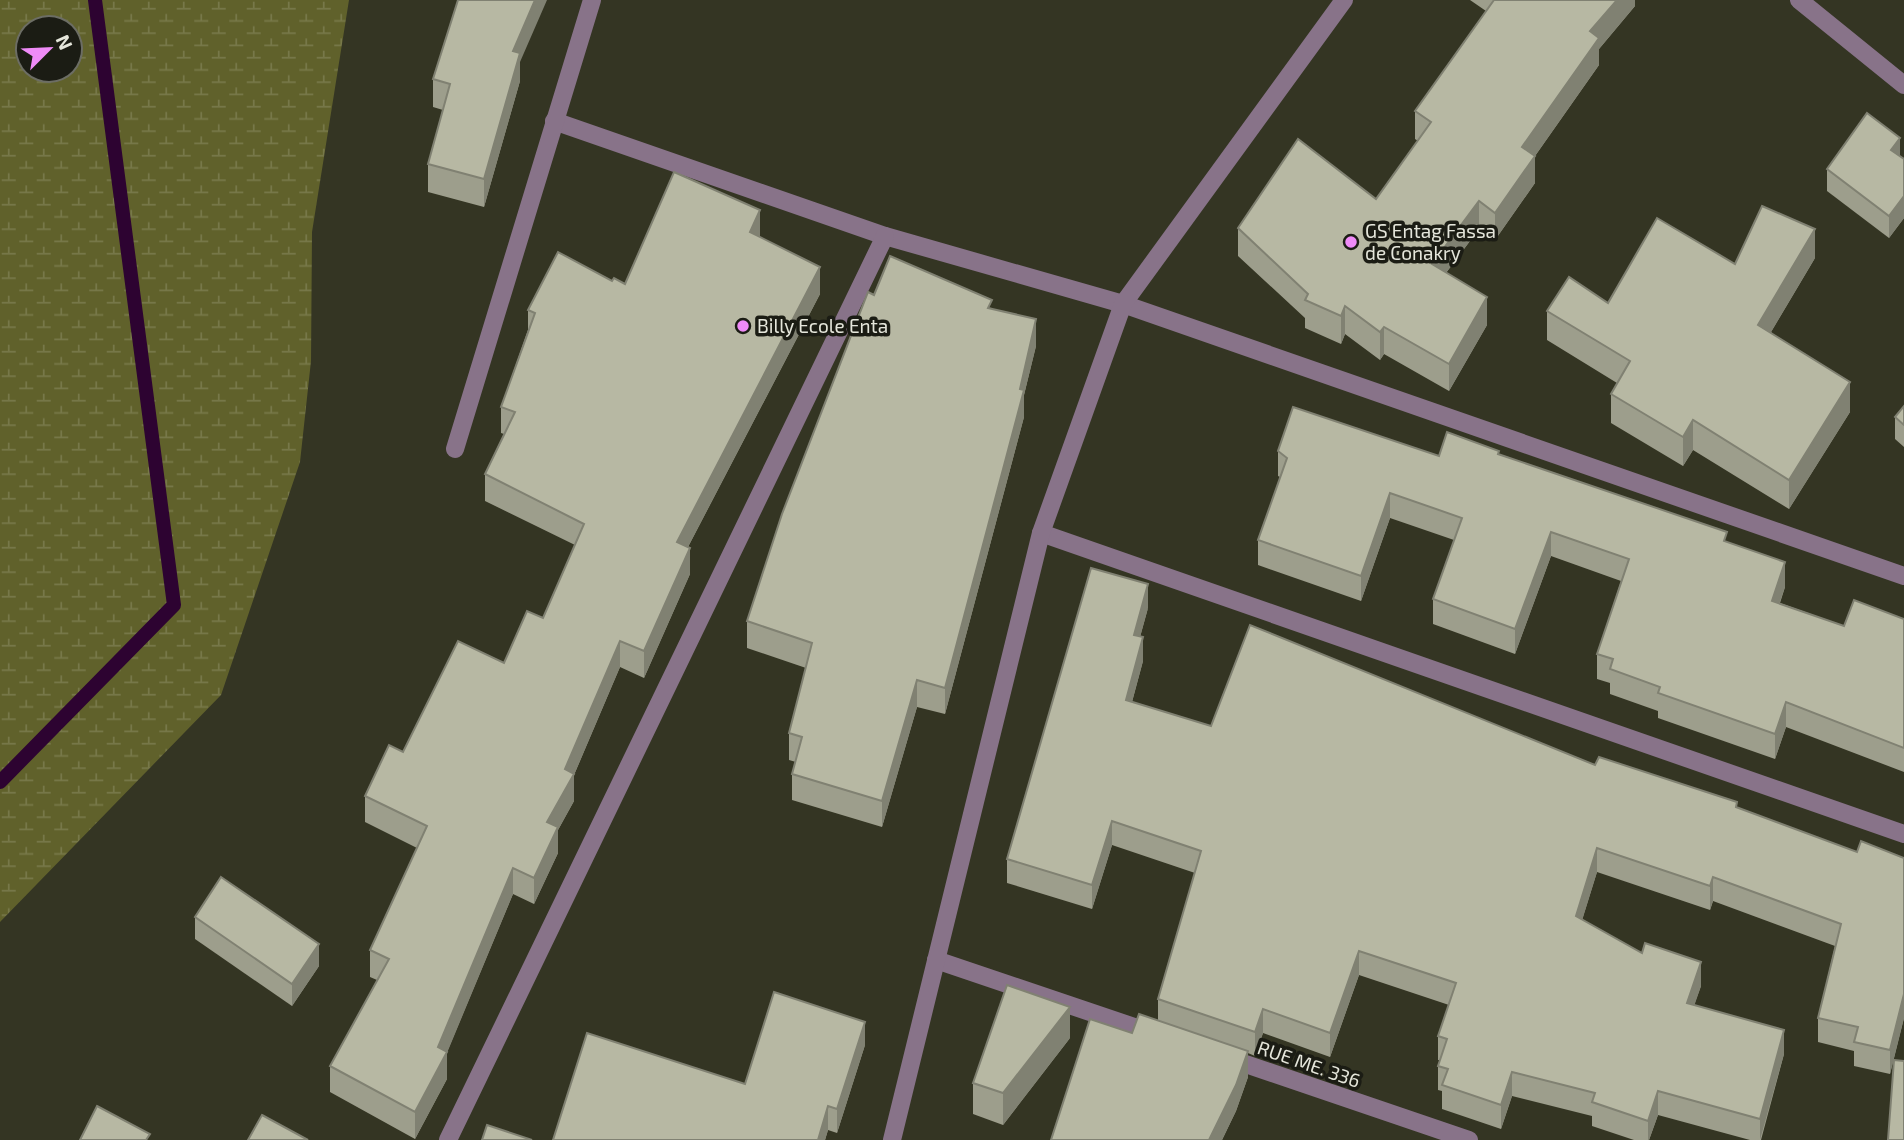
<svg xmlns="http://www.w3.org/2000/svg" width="1904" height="1140" font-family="'Exo 2',sans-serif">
<defs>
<pattern id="wetland-marsh" width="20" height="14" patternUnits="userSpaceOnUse" patternTransform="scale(1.75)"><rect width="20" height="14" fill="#60612b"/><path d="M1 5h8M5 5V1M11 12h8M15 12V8" fill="none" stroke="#777849"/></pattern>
</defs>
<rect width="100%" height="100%" fill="#343523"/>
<path fill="url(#wetland-marsh)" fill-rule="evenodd" d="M 0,0 L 349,0 L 312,232 L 311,361 L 300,462 L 221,695 L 0,922 ZM 28,28 L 70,28 L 70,70 L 28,70 Z"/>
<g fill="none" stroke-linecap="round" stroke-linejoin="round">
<path stroke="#2d0331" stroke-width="14" d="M 0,782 L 174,605 L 95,0"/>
<g stroke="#887389" stroke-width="18">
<path d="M 1799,0 L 1904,85"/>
<path d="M 554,121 L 885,236 L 1123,304 L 1904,576"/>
<path d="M 455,449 L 592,0"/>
<path d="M 1041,533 L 1904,834"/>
<path d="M 936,960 L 1155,1034"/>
<path d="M 1225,1057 L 1469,1140"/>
<path d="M 448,1140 L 885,236"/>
<path d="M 892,1140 L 1041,533 L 1123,304 L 1344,0"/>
</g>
</g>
<g fill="#9d9e8c">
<path d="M 1470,0 L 1635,0 L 1635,6 L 1599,49 L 1599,65 L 1535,156 L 1535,183 L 1495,240 L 1479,229 L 1446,273 L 1487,325 L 1449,391 L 1384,354 L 1380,360 L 1345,334 L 1341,344 L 1305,328 L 1305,318 L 1238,256 L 1238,228 L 1376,199 L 1418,141 L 1415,139 L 1415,111 L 1486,11 Z"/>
<path d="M 520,62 L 520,81 L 484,207 L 428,192 L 428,164 L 443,110 L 433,107 L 433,79 Z"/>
<path d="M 1904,159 L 1904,218 L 1889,238 L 1827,191 L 1827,169 Z"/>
<path d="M 759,237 L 820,294 L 688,547 L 690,574 L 644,678 L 620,667 L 574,775 L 574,801 L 558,830 L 558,853 L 534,904 L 513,894 L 447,1052 L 447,1079 L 415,1139 L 330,1092 L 330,1066 L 377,980 L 370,977 L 370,950 L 417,848 L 365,822 L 365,796 L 403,752 L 504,663 L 543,618 L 575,545 L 485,501 L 485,474 L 504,434 L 501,433 L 501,407 L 528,330 L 528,310 L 612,281 L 625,284 Z"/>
<path d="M 1815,258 L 1771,332 L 1850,412 L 1789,509 L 1693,450 L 1683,466 L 1611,423 L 1611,394 L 1617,383 L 1547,340 L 1547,311 L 1608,303 Z"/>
<path d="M 874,295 L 992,308 L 1036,346 L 1024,395 L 1024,417 L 945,714 L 917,707 L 882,827 L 792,800 L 792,774 L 796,762 L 789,760 L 789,733 L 806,668 L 747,648 L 747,621 Z"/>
<path d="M 1904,406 L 1904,447 L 1895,439 L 1895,417 Z"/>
<path d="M 1278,451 L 1439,456 L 1499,455 L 1727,542 L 1785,587 L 1780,603 L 1844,626 L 1904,619 L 1904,772 L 1786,727 L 1775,759 L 1658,718 L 1658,711 L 1610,694 L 1610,683 L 1597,679 L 1597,654 L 1621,581 L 1551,556 L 1515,654 L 1433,624 L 1433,599 L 1454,540 L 1390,518 L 1361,601 L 1258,565 L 1258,540 L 1280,477 L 1278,476 Z"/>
<path d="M 1148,608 L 1140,637 L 1143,661 L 1132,702 L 1211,726 L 1595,765 L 1737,807 L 1857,852 L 1904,858 L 1904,1018 L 1890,1074 L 1854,1066 L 1854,1051 L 1818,1042 L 1818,1018 L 1835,946 L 1713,901 L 1710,910 L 1597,872 L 1582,920 L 1701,986 L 1694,1005 L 1784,1054 L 1761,1140 L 1750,1140 L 1658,1115 L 1649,1140 L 1634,1140 L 1592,1126 L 1592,1116 L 1512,1096 L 1501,1129 L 1442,1109 L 1442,1091 L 1438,1090 L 1438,1066 L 1440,1060 L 1438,1060 L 1438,1036 L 1449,1005 L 1359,975 L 1330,1057 L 1263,1033 L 1255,1056 L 1248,1053 L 1248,1077 L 1236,1111 L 1222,1140 L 1051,1140 L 1132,1033 L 1158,1020 L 1158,999 L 1195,873 L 1112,845 L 1092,909 L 1007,883 L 1007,859 Z"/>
<path d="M 195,917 L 319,966 L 292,1006 L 195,939 Z"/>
<path d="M 1070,1038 L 1003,1125 L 973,1114 L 973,1083 Z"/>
<path d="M 865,1045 L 837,1133 L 828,1130 L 825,1140 L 553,1140 L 745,1084 Z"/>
</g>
<g fill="#808172">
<path d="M 535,0 L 547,0 L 520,62 L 520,81 L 484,207 L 484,179 L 513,51 Z"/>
<path d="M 1617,0 L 1635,0 L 1635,6 L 1599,49 L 1599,65 L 1535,156 L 1535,183 L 1495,240 L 1495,213 L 1522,147 L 1590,31 Z"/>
<path d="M 1900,138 L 1900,160 L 1891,150 Z"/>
<path d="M 1904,196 L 1904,218 L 1889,238 L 1889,216 Z"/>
<path d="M 1479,201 L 1479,229 L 1432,291 L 1432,264 Z"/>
<path d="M 760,210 L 760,237 L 750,232 Z"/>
<path d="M 1815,229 L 1815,258 L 1758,354 L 1758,325 Z"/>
<path d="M 820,267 L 820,294 L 677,568 L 677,542 Z"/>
<path d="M 1487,297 L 1487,325 L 1449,391 L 1449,364 Z"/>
<path d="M 1345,306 L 1345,334 L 1341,344 L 1341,316 Z"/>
<path d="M 1036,319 L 1036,346 L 1024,395 L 1024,417 L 945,714 L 945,688 L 1020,389 Z"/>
<path d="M 1384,327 L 1384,354 L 1380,360 L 1380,332 Z"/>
<path d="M 1850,382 L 1850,412 L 1789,509 L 1789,480 Z"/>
<path d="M 1693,420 L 1693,450 L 1683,466 L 1683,437 Z"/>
<path d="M 1390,493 L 1390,518 L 1361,601 L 1361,576 Z"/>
<path d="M 1551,532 L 1551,556 L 1515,654 L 1515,629 Z"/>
<path d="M 690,548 L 690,574 L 644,678 L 644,651 Z"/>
<path d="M 1785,562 L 1785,587 L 1772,625 L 1772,601 Z"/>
<path d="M 1148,584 L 1148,608 L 1134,659 L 1134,635 Z"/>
<path d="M 1143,637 L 1143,661 L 1126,724 L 1126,700 Z"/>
<path d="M 620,641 L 620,667 L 574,775 L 574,801 L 558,830 L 558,853 L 534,904 L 534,878 L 547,822 L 565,769 Z"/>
<path d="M 917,680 L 917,707 L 882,827 L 882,801 Z"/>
<path d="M 1786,702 L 1786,727 L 1775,759 L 1775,734 Z"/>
<path d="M 1112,821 L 1112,845 L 1092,909 L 1092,885 Z"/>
<path d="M 1597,848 L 1597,872 L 1576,940 L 1576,916 Z"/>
<path d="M 513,868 L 513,894 L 447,1053 L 447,1052 L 447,1079 L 415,1139 L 415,1112 L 438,1047 Z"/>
<path d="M 1713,877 L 1713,901 L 1710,910 L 1710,886 Z"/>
<path d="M 319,944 L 319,966 L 292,1006 L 292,984 Z"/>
<path d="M 1359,951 L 1359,975 L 1330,1057 L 1330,1033 Z"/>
<path d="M 1701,962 L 1701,986 L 1687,1027 L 1687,1003 Z"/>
<path d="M 1904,994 L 1904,1018 L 1890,1074 L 1890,1050 Z"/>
<path d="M 1070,1007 L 1070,1038 L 1003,1125 L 1003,1093 Z"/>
<path d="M 1263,1009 L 1263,1033 L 1255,1056 L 1255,1032 Z"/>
<path d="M 865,1022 L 865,1045 L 837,1133 L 837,1109 Z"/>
<path d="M 1784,1030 L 1784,1054 L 1760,1140 L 1760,1119 Z"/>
<path d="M 1248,1051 L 1248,1077 L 1236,1111 L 1222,1140 L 1209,1140 Z"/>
<path d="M 1512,1072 L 1512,1096 L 1501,1129 L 1501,1105 Z"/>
<path d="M 1658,1091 L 1658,1115 L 1649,1140 L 1648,1140 L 1648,1121 Z"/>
<path d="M 828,1106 L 828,1130 L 825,1140 L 818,1140 Z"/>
</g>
<g fill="#b7b8a3" stroke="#808172" stroke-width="2">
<path d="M 458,0 L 535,0 L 513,51 L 520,53 L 484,179 L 428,164 L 450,84 L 433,79 Z"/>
<path d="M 1494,0 L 1617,0 L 1590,31 L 1599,38 L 1522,147 L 1535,156 L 1495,213 L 1479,201 L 1432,264 L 1487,297 L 1449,364 L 1384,327 L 1380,332 L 1345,306 L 1341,316 L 1305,300 L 1308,294 L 1238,228 L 1298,139 L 1376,199 L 1431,122 L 1415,111 Z"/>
<path d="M 1867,113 L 1900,138 L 1891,150 L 1904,159 L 1904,196 L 1889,216 L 1827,169 Z"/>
<path d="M 674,172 L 760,210 L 750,232 L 820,267 L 677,542 L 690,548 L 644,651 L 620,641 L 565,769 L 574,774 L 547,822 L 558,827 L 534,878 L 513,868 L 438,1047 L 447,1052 L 415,1112 L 330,1066 L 389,959 L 370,950 L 427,826 L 365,796 L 389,745 L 403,752 L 458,641 L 504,663 L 527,611 L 543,618 L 584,524 L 485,474 L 515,412 L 501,407 L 535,313 L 528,310 L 558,252 L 612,281 L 614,278 L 625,284 Z"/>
<path d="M 1762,206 L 1815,229 L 1758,325 L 1850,382 L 1789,480 L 1693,420 L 1683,437 L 1611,394 L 1630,361 L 1547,311 L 1569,277 L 1608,303 L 1657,218 L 1735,264 Z"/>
<path d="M 890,256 L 992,300 L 988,308 L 1036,319 L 1020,389 L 1024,390 L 945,688 L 917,680 L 882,801 L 792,774 L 802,737 L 789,733 L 812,643 L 747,621 L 782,514 L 868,292 L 874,295 Z"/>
<path d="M 1904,406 L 1904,425 L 1895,417 Z"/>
<path d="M 1293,407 L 1439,456 L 1447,432 L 1499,451 L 1498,454 L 1727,532 L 1724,541 L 1785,562 L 1772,601 L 1844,626 L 1854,600 L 1904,619 L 1904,748 L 1786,702 L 1775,734 L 1658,693 L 1660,687 L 1610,669 L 1613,659 L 1597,654 L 1629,559 L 1551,532 L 1515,629 L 1433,599 L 1462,518 L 1390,493 L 1361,576 L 1258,540 L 1287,458 L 1278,451 Z"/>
<path d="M 1091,568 L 1148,584 L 1134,635 L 1143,637 L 1126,700 L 1211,726 L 1250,625 L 1595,765 L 1599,757 L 1737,802 L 1736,807 L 1857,852 L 1861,841 L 1904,858 L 1904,994 L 1890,1050 L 1854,1042 L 1858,1027 L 1818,1018 L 1841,924 L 1713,877 L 1710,886 L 1597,848 L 1576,916 L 1642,953 L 1645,943 L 1701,962 L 1687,1003 L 1784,1030 L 1760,1119 L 1658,1091 L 1648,1121 L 1592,1102 L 1595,1093 L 1512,1072 L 1501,1105 L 1442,1085 L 1448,1069 L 1438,1066 L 1447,1039 L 1438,1036 L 1456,983 L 1359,951 L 1330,1033 L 1263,1009 L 1255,1032 L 1158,999 L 1201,851 L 1112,821 L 1092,885 L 1007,859 Z"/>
<path d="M 221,877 L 319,944 L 292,984 L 195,917 Z"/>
<path d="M 1007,985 L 1070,1007 L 1003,1093 L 973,1083 Z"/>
<path d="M 774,992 L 865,1022 L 837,1109 L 828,1106 L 818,1140 L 553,1140 L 587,1033 L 745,1084 Z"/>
<path d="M 1139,1014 L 1248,1051 L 1236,1085 L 1209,1140 L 1051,1140 L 1090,1019 L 1132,1033 Z"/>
<path d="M 1894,1060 L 1904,1061 L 1904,1140 L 1888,1140 Z"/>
<path d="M 97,1106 L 150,1134 L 146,1140 L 80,1140 Z"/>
<path d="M 262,1115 L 308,1140 L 248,1140 Z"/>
<path d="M 487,1125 L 532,1140 L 482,1140 Z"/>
</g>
<g fill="#ef8bf7" stroke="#1b1c14" stroke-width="2.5">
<circle cx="1351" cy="242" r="7"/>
<circle cx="743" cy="326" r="7"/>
</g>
<g text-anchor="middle" stroke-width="7" stroke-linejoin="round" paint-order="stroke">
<g font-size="19" fill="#e5e6db" stroke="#1b1c14" text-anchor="start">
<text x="1365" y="238">GS Entag Fassa<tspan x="1365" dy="22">de Conakry</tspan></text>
<text x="757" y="333">Billy Ecole Enta</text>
</g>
<g font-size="19" fill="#e5e6db" stroke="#1b1c14">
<text transform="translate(1309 1064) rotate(19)" y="7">RUE ME. 336</text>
</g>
</g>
<g transform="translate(49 49) rotate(66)"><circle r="33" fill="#1b1c14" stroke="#6c6d64" stroke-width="2"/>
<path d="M0-5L12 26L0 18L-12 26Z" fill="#ef8bf7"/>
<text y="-10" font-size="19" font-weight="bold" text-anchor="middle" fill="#e5e6db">N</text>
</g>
</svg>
